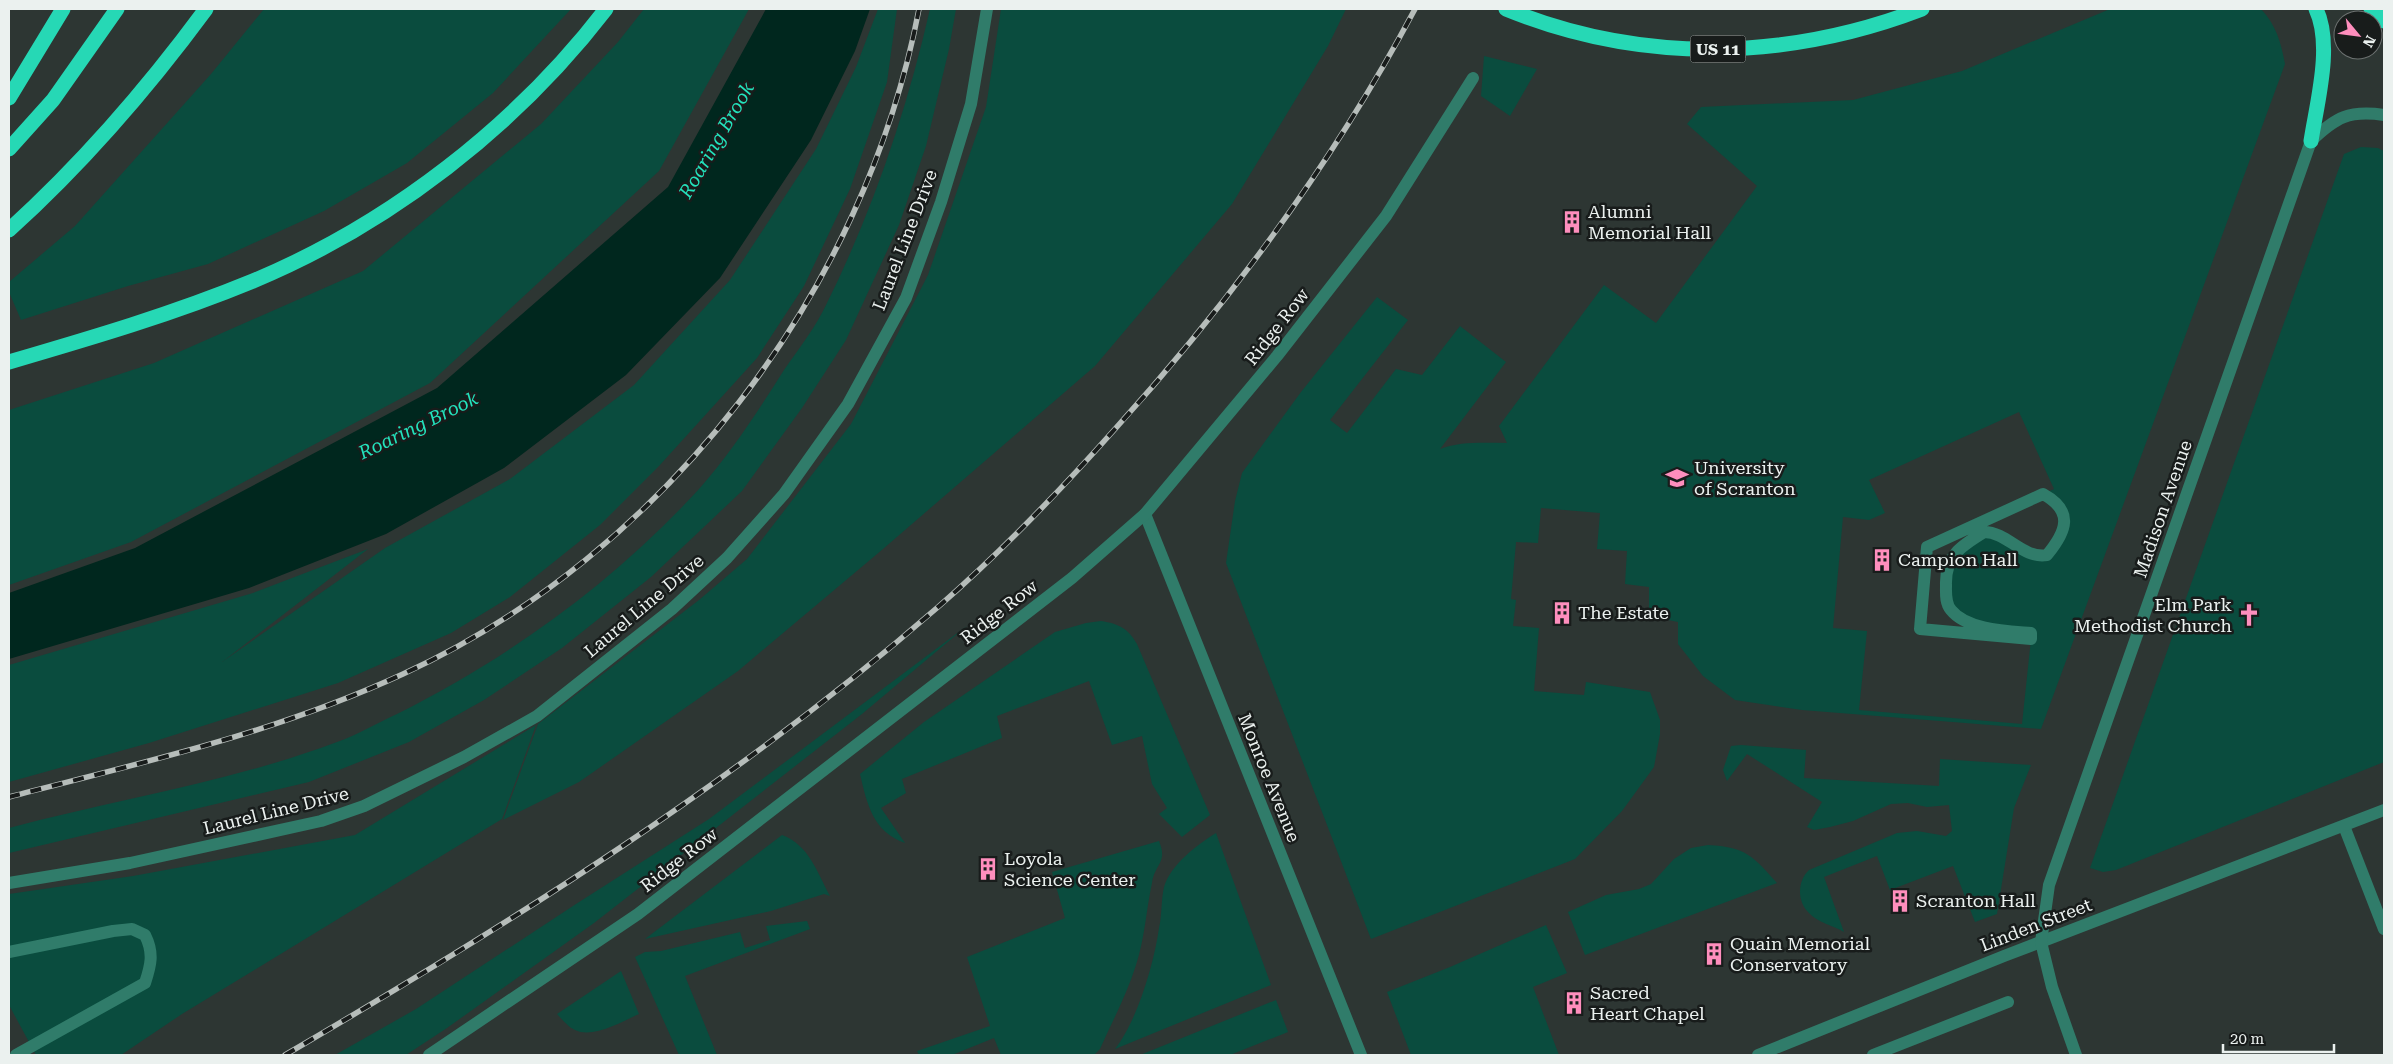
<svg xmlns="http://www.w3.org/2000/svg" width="2393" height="1064" font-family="'Roboto Serif',serif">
<rect width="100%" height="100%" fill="#2d3633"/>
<g fill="#0a4c3e" fill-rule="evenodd">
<path d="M 264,9 L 571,9 L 493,93 L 407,163 L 324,211 L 208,264 L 128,286 L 21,320 L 9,292 L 9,282 L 75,226 L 211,74 Z"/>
<path d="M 644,9 L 749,9 L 659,171 L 430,383 L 131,542 L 9,585 L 9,410 L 154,363 L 363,271 L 541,124 L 618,42 Z"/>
<path d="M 878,9 L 897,9 L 887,82 L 850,189 L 804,286 L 757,358 L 659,466 L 600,525 L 510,597 L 451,633 L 338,683 L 149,743 L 9,782 L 9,665 L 253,593 L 368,549 L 222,662 L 385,548 L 510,479 L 634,385 L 730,280 L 816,149 L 856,67 Z"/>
<path d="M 930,9 L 956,9 L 949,49 L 926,146 L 899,225 L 846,340 L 802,408 L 742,491 L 651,577 L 562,648 L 484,700 L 409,742 L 309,782 L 9,853 L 9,828 C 118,799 231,782 337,742 C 357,735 377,723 397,714 C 509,658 614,582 699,489 C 731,453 758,411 784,370 C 799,348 816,327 827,303 C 873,210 907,110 930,9 Z"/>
<path d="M 1001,9 L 1346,9 L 1328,46 L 1232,204 L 1095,366 L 883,549 L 738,671 L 579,782 L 503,820 L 538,724 L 699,600 L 747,559 L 851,424 L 928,275 L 986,107 Z"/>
<path d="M 2110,9 L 2261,9 C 2276,25 2281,42 2285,64 L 2041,729 L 1802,710 L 1735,700 L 1703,676 L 1678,644 L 1678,622 L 1649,616 L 1649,587 L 1625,584 L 1627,551 L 1597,549 L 1600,513 L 1541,508 L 1538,543 L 1516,542 L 1511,599 L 1516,600 L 1513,626 L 1539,628 L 1534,691 L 1584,695 L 1586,682 L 1650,692 L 1660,720 L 1660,734 L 1654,767 L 1622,811 L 1575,859 L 1371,939 L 1226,563 L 1235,501 L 1242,473 L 1301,392 L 1377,297 L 1408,320 L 1330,420 L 1347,433 L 1396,369 L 1422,375 L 1460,326 L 1506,362 L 1440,449 C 1461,441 1484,443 1507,443 L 1499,426 L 1604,285 L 1656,323 L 1757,186 L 1687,124 L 1701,107 L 1853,100 L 1962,71 ZM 2019,412 L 2054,489 L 2043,494 L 2064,519 L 2047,555 L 1984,532 L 1949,560 L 1951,610 L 1986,629 L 2031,639 L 2022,724 L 1859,710 L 1867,631 L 1833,628 L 1843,517 L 1869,520 L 1885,513 L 1869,480 Z"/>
<path d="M 1484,56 L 1537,69 L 1510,116 L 1481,96 Z"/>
<path d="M 2361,147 L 2378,148 L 2384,151 L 2384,762 L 2116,870 L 2103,872 L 2090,868 L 2344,154 Z"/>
<path d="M 1101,621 C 1119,624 1128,628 1137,644 L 1210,815 L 1182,837 L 1159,814 L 1167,808 L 1152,784 L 1142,736 L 1112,745 L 1089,681 L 997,716 L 1002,738 L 902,779 L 906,793 L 881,808 L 905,843 C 873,832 867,804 860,774 L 924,722 L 1055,632 L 1086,623 Z"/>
<path d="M 968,625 L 862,714 L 594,923 L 447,1028 L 406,1055 L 335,1055 L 416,1009 L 576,904 L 709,819 Z"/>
<path d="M 536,725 L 502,819 L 182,1014 L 121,1055 L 36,1055 L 9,1005 L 9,894 L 133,876 L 355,835 Z"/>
<path d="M 1741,745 L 1806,750 L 1804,778 L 1939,786 L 1940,759 L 2031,765 L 2014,808 L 1997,914 L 1975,922 L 1953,866 L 1890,890 L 1877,856 L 1824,877 L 1844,932 C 1834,926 1817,922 1809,913 C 1797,902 1797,881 1809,870 L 1897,833 L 1917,831 L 1946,836 L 1952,831 L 1949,805 L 1927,807 L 1908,803 L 1891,804 L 1853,821 L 1830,827 L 1814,830 L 1807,827 L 1822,802 L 1747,754 L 1727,781 L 1723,770 L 1731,746 Z"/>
<path d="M 1216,833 L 1271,985 L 1115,1049 C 1137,1021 1154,964 1159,928 C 1162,915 1161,900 1164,887 C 1171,864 1197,845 1216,833 Z"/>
<path d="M 782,835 C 809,845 817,872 830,896 L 824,894 L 771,911 L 645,939 Z"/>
<path d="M 1159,841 C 1168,863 1155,863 1152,883 C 1146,910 1145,938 1136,965 C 1127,994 1112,1022 1100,1049 L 1094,1055 L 1001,1055 L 994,1038 L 952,1055 L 919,1055 L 917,1051 L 990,1026 L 967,957 L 1065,918 L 1052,872 Z"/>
<path d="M 1708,845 C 1746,847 1753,856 1777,883 L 1585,955 L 1568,912 L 1606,895 L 1639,889 L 1651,884 L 1674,859 L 1691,848 Z"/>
<path d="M 807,921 L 810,929 L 685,976 L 717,1055 L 679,1055 L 635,957 L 645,952 L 661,951 L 740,932 L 745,948 L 770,940 L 766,926 Z"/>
<path d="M 1546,925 L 1567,973 L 1533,987 L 1559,1055 L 1411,1055 L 1387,992 L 1450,967 Z"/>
<path d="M 621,971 L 639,1014 C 623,1021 593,1039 575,1030 C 568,1027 562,1019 557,1014 Z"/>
<path d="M 1276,1000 L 1288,1032 L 1230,1055 L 1140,1055 Z"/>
</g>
<path fill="#00271e" d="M 766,9 L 870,9 L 855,51 L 811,140 L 720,278 L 626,375 L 504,468 L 386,534 L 249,588 L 9,659 L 9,593 L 135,548 L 437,388 L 668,187 Z"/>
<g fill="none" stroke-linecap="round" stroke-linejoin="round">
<g stroke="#307c6a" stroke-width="12">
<path d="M 2344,826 L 2384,929"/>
<path d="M 9,883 L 130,863 L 321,821 L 364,806 L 464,757 L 537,716 L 672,609 L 727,558 L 784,494 L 848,404 L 906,298 L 941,202 L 971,104 L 987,9"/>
<path d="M 9,952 L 113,931 L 132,929 L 145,935 C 154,953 151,965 145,983 L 16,1055"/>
</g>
<g stroke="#307c6a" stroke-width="12">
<path d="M 2043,494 C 2074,511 2067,531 2047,555 C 2022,559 2008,532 1984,532 C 1961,546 1945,556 1946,585 C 1946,593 1945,603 1951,610 C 1967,630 2007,631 2031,633 L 2031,639 L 1920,629 L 1927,547 Z"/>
<path d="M 1145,514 L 1361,1055"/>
<path d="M 429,1055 L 638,914 L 1072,578 L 1145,514 L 1277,356 L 1386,216 L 1473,78"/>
<path d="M 1758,1055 L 2004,956 L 2384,810"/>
<path d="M 1873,1055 L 2008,1002"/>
<path d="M 2076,1055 L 2052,987 L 2041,942 L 2049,885 L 2311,141 C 2336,117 2349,110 2384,115"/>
</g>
<g stroke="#26d8b5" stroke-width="15">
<path d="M 1506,9 C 1641,64 1786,61 1922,9"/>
<path d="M 2371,9 L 2384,21"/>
<path d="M 9,98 L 63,9"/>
<path d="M 2311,141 C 2317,102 2333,45 2316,9"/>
<path d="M 9,149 L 53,100 L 117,9"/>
<path d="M 9,230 C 83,163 147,89 206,9"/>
<path d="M 9,362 C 91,338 173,314 253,281 C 390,224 516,126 606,9"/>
</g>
<defs>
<g id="rail">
<path d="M 9,797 C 144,762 275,733 403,674 C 665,554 865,291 919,9"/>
<path d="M 285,1055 C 513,922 738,781 938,607 C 1001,552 1059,492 1115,429 C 1230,302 1334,161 1415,9"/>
</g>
</defs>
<use href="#rail" stroke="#b6bdba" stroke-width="5.5"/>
<use href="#rail" stroke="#181c1b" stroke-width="4" stroke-dasharray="11" stroke-linecap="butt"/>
</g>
<defs>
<symbol id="building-bare" viewBox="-9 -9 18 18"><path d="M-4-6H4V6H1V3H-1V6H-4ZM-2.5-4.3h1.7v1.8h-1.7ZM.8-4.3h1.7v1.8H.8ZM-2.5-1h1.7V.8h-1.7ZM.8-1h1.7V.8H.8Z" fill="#fe8ebd" stroke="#181c1b" stroke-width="2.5" paint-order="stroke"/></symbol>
<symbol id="university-bare" viewBox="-9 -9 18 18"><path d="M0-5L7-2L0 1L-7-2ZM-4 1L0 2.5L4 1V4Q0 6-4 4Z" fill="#fe8ebd" stroke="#181c1b" stroke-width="2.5" paint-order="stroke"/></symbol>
<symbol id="church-bare" viewBox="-9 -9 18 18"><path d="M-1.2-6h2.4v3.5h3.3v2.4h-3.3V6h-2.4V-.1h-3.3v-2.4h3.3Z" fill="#fe8ebd" stroke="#181c1b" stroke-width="2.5" paint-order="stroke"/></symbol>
</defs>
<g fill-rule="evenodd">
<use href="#building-bare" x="1556" y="206" width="32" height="32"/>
<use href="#university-bare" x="1661" y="462" width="32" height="32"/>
<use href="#building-bare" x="1866" y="544" width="32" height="32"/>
<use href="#building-bare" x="1546" y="597" width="32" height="32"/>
<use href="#church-bare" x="2233" y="599" width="32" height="32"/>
<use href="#building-bare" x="972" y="853" width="32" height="32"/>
<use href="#building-bare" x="1884" y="885" width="32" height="32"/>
<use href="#building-bare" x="1698" y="938" width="32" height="32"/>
<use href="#building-bare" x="1558" y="987" width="32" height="32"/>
</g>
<g text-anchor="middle" stroke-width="5" stroke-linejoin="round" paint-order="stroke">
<rect fill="#181c1b" stroke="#acb1af" stroke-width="1" x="1690.5" y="35.5" width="55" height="27" rx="4"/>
<g font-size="16" font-weight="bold" fill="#ebf1ef">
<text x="1718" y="55">US 11</text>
</g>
<g font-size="18" fill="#ebf1ef" stroke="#181c1b" text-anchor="start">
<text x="1588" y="218">Alumni<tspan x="1588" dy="21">Memorial Hall</tspan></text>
<text x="1694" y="474">University<tspan x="1694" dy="21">of Scranton</tspan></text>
<text x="1898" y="566">Campion Hall</text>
<text x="2232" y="611" text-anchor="end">Elm Park<tspan x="2232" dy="21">Methodist Church</tspan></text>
<text x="1578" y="619">The Estate</text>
<text x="1004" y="865">Loyola<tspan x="1004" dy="21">Science Center</tspan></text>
<text x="1916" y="907">Scranton Hall</text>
<text x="1730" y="950">Quain Memorial<tspan x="1730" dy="21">Conservatory</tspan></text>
<text x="1590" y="999">Sacred<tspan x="1590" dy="21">Heart Chapel</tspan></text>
</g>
<g font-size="18" fill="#ebf1ef" stroke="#181c1b">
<text transform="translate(905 240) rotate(-69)" y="6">Laurel Line Drive</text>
<text transform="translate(1277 327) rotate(-52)" y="6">Ridge Row</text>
<text transform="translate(2163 509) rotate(-71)" y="6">Madison Avenue</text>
<text transform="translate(644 606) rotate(-40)" y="6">Laurel Line Drive</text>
<text transform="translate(999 612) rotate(-38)" y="6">Ridge Row</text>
<text transform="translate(1269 778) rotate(68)" y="6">Monroe Avenue</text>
<text transform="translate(276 811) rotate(-14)" y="6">Laurel Line Drive</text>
<text transform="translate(679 860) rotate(-38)" y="6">Ridge Row</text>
<text transform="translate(2036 925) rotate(-21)" y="6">Linden Street</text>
</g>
<g font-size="19" font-style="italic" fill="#23e2bc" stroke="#181c1b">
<text transform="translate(716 140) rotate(-60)" y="7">Roaring Brook</text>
<text transform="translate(418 425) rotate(-26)" y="7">Roaring Brook</text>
</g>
</g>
<rect width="2393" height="1064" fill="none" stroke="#ebf1ef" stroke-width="20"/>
<g transform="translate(2358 35) rotate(119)"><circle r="24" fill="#181c1b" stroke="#6c7170"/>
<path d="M0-4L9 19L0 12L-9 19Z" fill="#fe8ebd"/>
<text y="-8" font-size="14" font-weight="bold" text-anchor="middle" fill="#ebf1ef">N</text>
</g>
<path d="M2223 1044v8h111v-8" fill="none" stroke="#ebf1ef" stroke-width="2.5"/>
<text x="2230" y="1044" font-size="15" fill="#ebf1ef" stroke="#181c1b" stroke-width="4" paint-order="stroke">20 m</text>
</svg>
